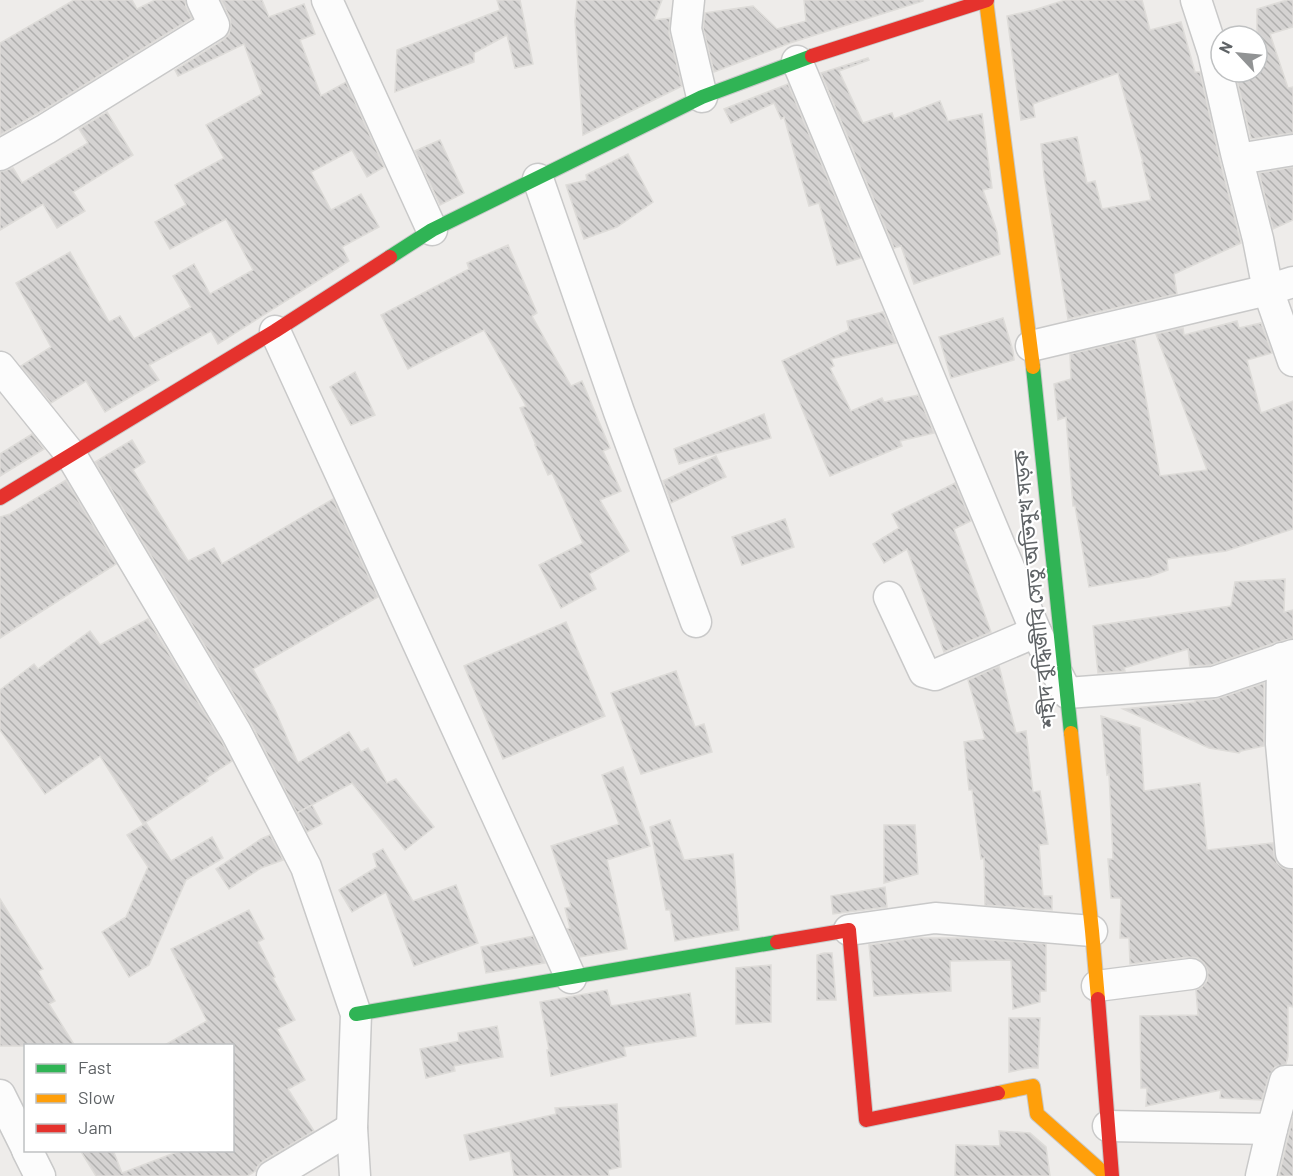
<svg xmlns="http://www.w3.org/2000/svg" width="1293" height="1176" font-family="Barlow,'Noto Sans Bengali',sans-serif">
<defs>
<pattern id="building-back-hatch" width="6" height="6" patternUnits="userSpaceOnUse" patternTransform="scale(1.5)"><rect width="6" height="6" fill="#d5d3d2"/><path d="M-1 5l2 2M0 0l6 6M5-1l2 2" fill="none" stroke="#b0afae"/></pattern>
</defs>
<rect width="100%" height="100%" fill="#eeecea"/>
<g fill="url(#building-back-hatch)" stroke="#dedcd9" stroke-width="1.5">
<path d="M 74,0 L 132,0 L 137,9 L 155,0 L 185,0 L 186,7 L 192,18 L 57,102 L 0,135 L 0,43 Z"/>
<path d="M 221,0 L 262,0 L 269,17 L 304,4 L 315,34 L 300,40 L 321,96 L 346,82 L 384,167 L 367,177 L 352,150 L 311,172 L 331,210 L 361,194 L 379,227 L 342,247 L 349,261 L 218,344 L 211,331 L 149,365 L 159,380 L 105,412 L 86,381 L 51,403 L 21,366 L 51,347 L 16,283 L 70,252 L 109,322 L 120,316 L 134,339 L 191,307 L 173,276 L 194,264 L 210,294 L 253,270 L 226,219 L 170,249 L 155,222 L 186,205 L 175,185 L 224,158 L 206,125 L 262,94 L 244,44 L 178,76 L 175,70 L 223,40 L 229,34 L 231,26 L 230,18 Z"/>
<path d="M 497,0 L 520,0 L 533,64 L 515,68 L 507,35 L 474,53 L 474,62 L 395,92 L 397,50 L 500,10 Z"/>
<path d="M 577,0 L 662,0 L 654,20 L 670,18 L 669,33 L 682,86 L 583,135 L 575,21 Z"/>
<path d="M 804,0 L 923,0 L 923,1 L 790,43 L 714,72 L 703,28 L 705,13 L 753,6 L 777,29 L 806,21 Z"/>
<path d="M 1065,0 L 1142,0 L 1150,30 L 1181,22 L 1195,72 L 1200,72 L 1219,157 L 1241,243 L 1174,274 L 1177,294 L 1068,319 L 1044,176 L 1041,144 L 1077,137 L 1087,183 L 1095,181 L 1102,209 L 1151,200 L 1142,162 L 1143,162 L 1118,73 L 1033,104 L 1035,117 L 1021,120 L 1007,16 L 1034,10 Z"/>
<path d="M 1287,0 L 1293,0 L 1293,27 L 1270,34 L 1288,88 L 1293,87 L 1293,133 L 1251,139 L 1235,72 L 1257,72 L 1257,9 Z"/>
<path d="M 868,58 L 869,60 L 839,71 L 863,123 L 892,113 L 894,119 L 940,101 L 948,121 L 982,114 L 992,188 L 983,190 L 997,232 L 1000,254 L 914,284 L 901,246 L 894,248 L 821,73 Z"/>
<path d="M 788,84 L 861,258 L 837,265 L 819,203 L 809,206 L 784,117 L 781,119 L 774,103 L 731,123 L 724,109 Z"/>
<path d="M 107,112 L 133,155 L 73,192 L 85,211 L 57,228 L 43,204 L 0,230 L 0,172 L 13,168 L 22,183 L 88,143 L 79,129 Z"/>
<path d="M 440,140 L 464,193 L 440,205 L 415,151 Z"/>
<path d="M 628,154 L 653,202 L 617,227 L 584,239 L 566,185 L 587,180 L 586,175 Z"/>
<path d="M 1293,167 L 1293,220 L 1273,229 L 1259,173 Z"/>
<path d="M 508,245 L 537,313 L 532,316 L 571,386 L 582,381 L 610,448 L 603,451 L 621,491 L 600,500 L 629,551 L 589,574 L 596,589 L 561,608 L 539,565 L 583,543 L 552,473 L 548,475 L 535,445 L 536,445 L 520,408 L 526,406 L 484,330 L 408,369 L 381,315 L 469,269 L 467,263 Z"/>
<path d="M 883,312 L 896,343 L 831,359 L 834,366 L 830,368 L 851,411 L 882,398 L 884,402 L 918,395 L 934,433 L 900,441 L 902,446 L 830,476 L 782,361 L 849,330 L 847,321 Z"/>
<path d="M 1003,318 L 1013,351 L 1014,360 L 951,378 L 939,337 Z"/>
<path d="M 1237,321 L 1239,328 L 1261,323 L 1272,353 L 1247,360 L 1261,413 L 1293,401 L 1293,529 L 1226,551 L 1167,559 L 1168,570 L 1149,577 L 1089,587 L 1075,506 L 1073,506 L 1066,417 L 1058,420 L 1054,384 L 1071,379 L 1070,354 L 1135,339 L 1160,476 L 1207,470 L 1156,334 L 1183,328 L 1184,335 Z"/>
<path d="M 355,372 L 375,415 L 351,425 L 330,387 Z"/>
<path d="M 764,414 L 771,438 L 679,464 L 674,449 Z"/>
<path d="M 32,434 L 44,449 L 0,476 L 0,454 Z"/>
<path d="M 132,440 L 145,462 L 133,470 L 188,561 L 214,548 L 222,564 L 333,499 L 378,597 L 253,669 L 275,710 L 298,763 L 349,732 L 361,752 L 368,748 L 387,783 L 396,779 L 434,827 L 405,850 L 352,783 L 297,813 L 251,723 L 95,462 Z"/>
<path d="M 716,456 L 726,477 L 671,503 L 663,481 Z"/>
<path d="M 66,480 L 116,564 L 0,638 L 0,517 L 10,514 Z"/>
<path d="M 955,483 L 971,521 L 954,529 L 991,632 L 944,652 L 907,549 L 884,563 L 873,544 L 899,528 L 892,514 Z"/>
<path d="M 785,519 L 794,547 L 742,565 L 732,537 Z"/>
<path d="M 1285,579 L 1284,612 L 1293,610 L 1293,638 L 1274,643 L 1211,665 L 1190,666 L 1188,649 L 1124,668 L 1125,671 L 1098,673 L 1093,626 L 1231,606 L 1235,582 Z"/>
<path d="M 148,619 L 221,740 L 232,761 L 206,778 L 208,781 L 143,824 L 100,756 L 45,794 L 0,730 L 0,690 L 34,664 L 38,669 L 90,631 L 100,645 Z"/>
<path d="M 566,622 L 605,716 L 503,759 L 464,666 Z"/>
<path d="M 999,666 L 1016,733 L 1026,731 L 1033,792 L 1040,791 L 1048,844 L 1039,845 L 1043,896 L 1052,896 L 1052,910 L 985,905 L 984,858 L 981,859 L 972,790 L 969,790 L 964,742 L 985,739 L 968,680 Z"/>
<path d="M 676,671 L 695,727 L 704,724 L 712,752 L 641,774 L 611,693 Z"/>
<path d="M 1264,683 L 1264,746 L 1241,751 L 1239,753 L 1209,748 L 1123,709 L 1195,702 L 1195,701 L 1216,699 Z"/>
<path d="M 1101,716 L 1140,728 L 1144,791 L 1200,783 L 1207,850 L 1273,843 L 1274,855 L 1277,863 L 1283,868 L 1293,870 L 1293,1007 L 1288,1006 L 1288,1056 L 1286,1064 L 1275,1067 L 1269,1076 L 1262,1100 L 1220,1098 L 1221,1090 L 1146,1106 L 1147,1088 L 1141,1088 L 1140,1016 L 1198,1015 L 1196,990 L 1202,987 L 1207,981 L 1208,972 L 1204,963 L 1198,958 L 1189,957 L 1130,964 L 1129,938 L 1120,938 L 1121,898 L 1111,898 L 1108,859 L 1113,859 L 1109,774 L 1107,775 Z"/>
<path d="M 623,767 L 650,846 L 607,860 L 627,949 L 580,957 L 567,929 L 570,928 L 565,908 L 571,907 L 551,846 L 619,824 L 602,775 Z"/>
<path d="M 312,805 L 322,824 L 307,832 L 297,813 Z"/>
<path d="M 670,820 L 684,860 L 733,854 L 739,930 L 675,941 L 670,910 L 666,910 L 650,827 Z"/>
<path d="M 146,823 L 171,861 L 212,837 L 223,858 L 186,880 L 149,965 L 129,977 L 102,932 L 126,917 L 148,867 L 127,835 Z"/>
<path d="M 884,825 L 915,825 L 918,874 L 884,883 Z"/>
<path d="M 270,835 L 283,860 L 261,868 L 229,889 L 216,869 L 261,839 Z"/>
<path d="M 383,849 L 413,901 L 456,885 L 478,943 L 414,966 L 386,892 L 352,912 L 339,890 L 377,867 L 373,854 Z"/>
<path d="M 885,887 L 887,907 L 833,914 L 831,896 Z"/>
<path d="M 0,899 L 43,969 L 38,971 L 55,1001 L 49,1004 L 75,1046 L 0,1046 Z"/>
<path d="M 249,910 L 264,939 L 258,942 L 275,977 L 273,978 L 295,1020 L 277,1029 L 305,1080 L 288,1089 L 314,1131 L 263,1161 L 257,1167 L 256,1171 L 247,1176 L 96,1176 L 80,1150 L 113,1150 L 122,1173 L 182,1150 L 232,1150 L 232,1046 L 163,1046 L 207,1021 L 171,949 Z"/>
<path d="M 533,936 L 545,963 L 486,973 L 481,947 Z"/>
<path d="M 917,938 L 964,938 L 1046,944 L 1046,991 L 1040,991 L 1040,1002 L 1013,1009 L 1011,960 L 950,961 L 951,991 L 874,996 L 869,945 Z"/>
<path d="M 824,953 L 832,953 L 836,1000 L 817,1000 L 817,955 Z"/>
<path d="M 771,965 L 771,1022 L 736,1024 L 736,968 Z"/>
<path d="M 607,990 L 611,1006 L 690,993 L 696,1036 L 624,1047 L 626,1056 L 551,1076 L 547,1050 L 549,1050 L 540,1002 Z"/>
<path d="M 1009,1018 L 1040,1018 L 1038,1068 L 1029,1068 L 1009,1072 Z"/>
<path d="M 497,1026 L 503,1057 L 454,1066 L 455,1071 L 426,1078 L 420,1049 L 459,1041 L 458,1033 Z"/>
<path d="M 617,1104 L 621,1167 L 608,1170 L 609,1176 L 514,1176 L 510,1151 L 470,1160 L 464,1135 L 556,1114 L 555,1108 Z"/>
<path d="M 1293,1117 L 1293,1176 L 1279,1176 L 1289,1133 Z"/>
<path d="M 999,1131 L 1030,1133 L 1046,1147 L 1050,1176 L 955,1176 L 956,1145 L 1000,1146 Z"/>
</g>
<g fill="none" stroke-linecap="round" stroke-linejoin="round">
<defs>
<g id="street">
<path d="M 327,0 L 432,230"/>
<path d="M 689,0 L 686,29 L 702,97"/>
<path d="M 1196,0 L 1213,52 L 1236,153 L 1258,239 L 1268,290 L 1293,361"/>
<path d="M 797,61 L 1036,632 L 1067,693 L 1214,682 L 1293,655"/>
<path d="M 0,155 L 46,129 L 214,25 L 202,0"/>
<path d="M 1238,159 L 1293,150"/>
<path d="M 538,179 L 619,412 L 696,622"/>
<path d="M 275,331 L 571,978"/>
<path d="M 1031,346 L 1268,290 L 1293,282"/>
<path d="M 0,367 L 71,455 L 236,732 L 306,867 L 356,1014 L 352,1128 L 355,1176"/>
<path d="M 889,597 L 924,672 L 935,675 L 1036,632"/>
<path d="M 1282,658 L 1281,744 L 1291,853 L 1293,853"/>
<path d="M 849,930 L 935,918 L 1092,931"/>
<path d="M 1097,986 L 1191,974"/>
<path d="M 0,1095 L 26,1147"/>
<path d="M 1108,1126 L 1272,1129 L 1285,1081 L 1293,1081"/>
<path d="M 27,1150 L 40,1176"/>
<path d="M 272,1176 L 352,1128"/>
<path d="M 1261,1176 L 1272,1129"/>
</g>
<g id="fast">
<path d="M 390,257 L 432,230 L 702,97 L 812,56"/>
<path d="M 1033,367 L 1071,733"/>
<path d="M 356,1014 L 777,942"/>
</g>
<g id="slow">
<path d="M 986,0 L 1033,367"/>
<path d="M 1071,733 L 1092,931 L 1098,999"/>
<path d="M 998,1093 L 1033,1086 L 1037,1114 L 1107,1176"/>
</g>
<g id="jam">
<path d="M 812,56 L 987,0"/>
<path d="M 0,498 L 275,331 L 390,257"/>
<path d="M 777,942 L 849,930 L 866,1120 L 998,1093"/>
<path d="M 1098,999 L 1112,1176"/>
</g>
</defs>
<use href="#street" stroke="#c9c9c9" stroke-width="33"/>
<use href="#fast" stroke="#c8c9c9" stroke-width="16"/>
<use href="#slow" stroke="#c8c9c9" stroke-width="16"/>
<use href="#jam" stroke="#c8c9c9" stroke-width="16"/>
<use href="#street" stroke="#fcfcfc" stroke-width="30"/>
<use href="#fast" stroke="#30b455" stroke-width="14"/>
<use href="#slow" stroke="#ff9f0a" stroke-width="14"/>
<use href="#jam" stroke="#e5322d" stroke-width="14"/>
</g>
<g text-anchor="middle" stroke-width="4.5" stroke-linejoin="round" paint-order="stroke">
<g font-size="21" fill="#5f6366" stroke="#fff">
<text transform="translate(1035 589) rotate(-96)" y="7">শহীদ বুদ্ধিজীবি সেতু অভিমুখ সড়ক</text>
</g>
</g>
<rect x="24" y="1044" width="210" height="108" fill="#ffffff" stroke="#bfc1c2" stroke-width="1.5"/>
<rect x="36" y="1064" width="30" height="9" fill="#30b455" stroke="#bfc1c2" stroke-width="1.5"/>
<text x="78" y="1074" font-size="18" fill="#5f6366">Fast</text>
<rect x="36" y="1094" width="30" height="9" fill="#ff9f0a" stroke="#bfc1c2" stroke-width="1.5"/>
<text x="78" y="1104" font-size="18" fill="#5f6366">Slow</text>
<rect x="36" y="1124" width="30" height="9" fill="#e5322d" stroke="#bfc1c2" stroke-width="1.5"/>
<text x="78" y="1134" font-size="18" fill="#5f6366">Jam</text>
<g transform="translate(1239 54) rotate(296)"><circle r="28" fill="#ffffff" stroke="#bfc1c2" stroke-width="1.5"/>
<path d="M0-4.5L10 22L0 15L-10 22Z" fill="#919394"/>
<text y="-9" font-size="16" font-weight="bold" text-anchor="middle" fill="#5f6366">N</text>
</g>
</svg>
